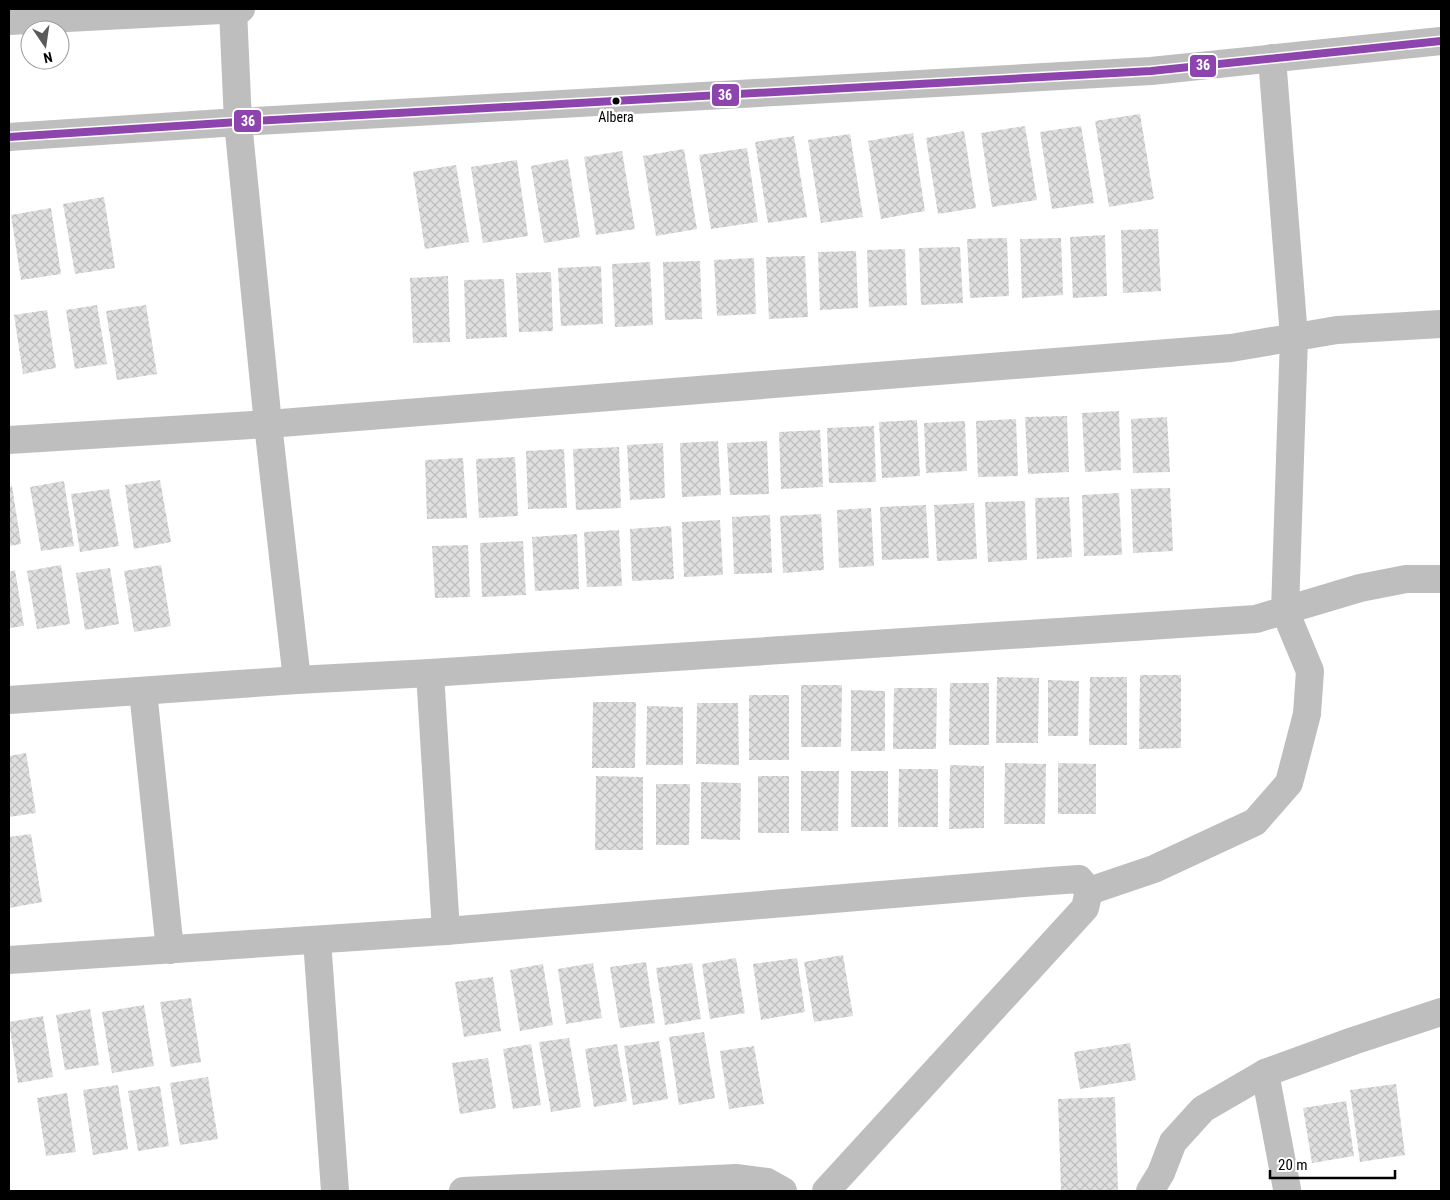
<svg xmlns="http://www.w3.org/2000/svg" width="1450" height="1200" font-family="'Roboto Condensed',sans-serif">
<defs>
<pattern id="building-cross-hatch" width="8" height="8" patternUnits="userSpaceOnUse" patternTransform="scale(1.25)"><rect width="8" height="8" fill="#dfdfdf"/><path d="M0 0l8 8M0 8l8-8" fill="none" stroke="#bebebe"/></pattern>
</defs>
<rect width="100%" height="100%" fill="#fff"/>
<g fill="url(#building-cross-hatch)">
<path d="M 1140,114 L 1154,199 L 1109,207 L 1095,121 Z"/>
<path d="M 1025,126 L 1037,200 L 992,207 L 981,133 Z"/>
<path d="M 1081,126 L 1094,203 L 1052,209 L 1040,132 Z"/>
<path d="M 964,131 L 976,208 L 938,214 L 926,138 Z"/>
<path d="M 913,133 L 925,211 L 881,219 L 868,141 Z"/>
<path d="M 850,134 L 863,217 L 821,223 L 808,140 Z"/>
<path d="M 794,136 L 807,217 L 768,223 L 755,142 Z"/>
<path d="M 747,148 L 758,222 L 711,229 L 699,155 Z"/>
<path d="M 684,149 L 697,229 L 656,236 L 643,156 Z"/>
<path d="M 622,151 L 635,229 L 596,235 L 584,157 Z"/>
<path d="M 568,159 L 580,237 L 544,243 L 531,166 Z"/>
<path d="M 517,160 L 528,236 L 483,243 L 471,167 Z"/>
<path d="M 456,165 L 469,242 L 425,249 L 413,172 Z"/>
<path d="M 104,197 L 115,268 L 75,274 L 63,204 Z"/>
<path d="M 51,208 L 61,274 L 21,280 L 11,215 Z"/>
<path d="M 1158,229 L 1161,291 L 1123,293 L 1121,230 Z"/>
<path d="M 1105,235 L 1107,296 L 1073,298 L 1070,237 Z"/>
<path d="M 1007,238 L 1009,296 L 970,298 L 967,239 Z"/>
<path d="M 1061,238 L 1063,295 L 1022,298 L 1020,239 Z"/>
<path d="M 960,247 L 963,303 L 921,305 L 919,248 Z"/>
<path d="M 905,249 L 907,305 L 869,307 L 867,250 Z"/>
<path d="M 856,251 L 858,308 L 820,310 L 818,252 Z"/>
<path d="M 805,256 L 808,317 L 769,319 L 766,257 Z"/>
<path d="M 754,258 L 756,314 L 717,316 L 714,260 Z"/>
<path d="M 700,261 L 702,319 L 665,320 L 663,262 Z"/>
<path d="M 650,262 L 653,325 L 615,327 L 612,264 Z"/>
<path d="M 601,266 L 603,324 L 561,326 L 558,268 Z"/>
<path d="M 551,272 L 553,331 L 519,332 L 516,273 Z"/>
<path d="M 448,276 L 450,342 L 413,343 L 410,278 Z"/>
<path d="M 504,279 L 507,337 L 466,339 L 464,280 Z"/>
<path d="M 97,305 L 107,364 L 75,369 L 66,310 Z"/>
<path d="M 146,305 L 157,374 L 117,380 L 106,311 Z"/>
<path d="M 47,310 L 56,368 L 23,374 L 14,315 Z"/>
<path d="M 1119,411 L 1121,470 L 1085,472 L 1082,413 Z"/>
<path d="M 1067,416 L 1069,472 L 1028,474 L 1025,417 Z"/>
<path d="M 1167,417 L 1170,472 L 1133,473 L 1131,419 Z"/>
<path d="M 1016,419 L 1018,476 L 978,477 L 976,421 Z"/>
<path d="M 917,420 L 920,476 L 882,478 L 879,422 Z"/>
<path d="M 965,421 L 967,471 L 926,473 L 924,423 Z"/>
<path d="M 874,426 L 876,482 L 829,483 L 827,428 Z"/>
<path d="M 820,430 L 823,487 L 781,489 L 779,432 Z"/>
<path d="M 718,441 L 721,495 L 682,497 L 680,443 Z"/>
<path d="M 767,441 L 769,494 L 730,495 L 727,443 Z"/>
<path d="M 663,443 L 665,498 L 630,500 L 627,445 Z"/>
<path d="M 619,447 L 621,508 L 576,510 L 573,449 Z"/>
<path d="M 564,449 L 567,508 L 528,509 L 526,451 Z"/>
<path d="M 515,457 L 518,516 L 479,518 L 476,459 Z"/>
<path d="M 463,458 L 467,518 L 427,519 L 425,460 Z"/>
<path d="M 160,480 L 171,542 L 134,549 L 125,485 Z"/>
<path d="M 64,481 L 74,546 L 41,551 L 30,487 Z"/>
<path d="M 12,486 L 21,544 L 9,546 L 9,487 Z"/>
<path d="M 1170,488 L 1173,551 L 1133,553 L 1131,489 Z"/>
<path d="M 109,489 L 119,546 L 80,552 L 71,494 Z"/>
<path d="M 1119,493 L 1122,555 L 1084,556 L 1082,495 Z"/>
<path d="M 1069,497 L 1072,557 L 1037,559 L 1035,498 Z"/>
<path d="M 1025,501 L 1027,560 L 988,562 L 985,502 Z"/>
<path d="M 974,503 L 977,559 L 937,561 L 934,505 Z"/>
<path d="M 926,505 L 929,558 L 882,560 L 880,507 Z"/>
<path d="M 871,508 L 874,566 L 839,568 L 837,510 Z"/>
<path d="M 821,514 L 824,570 L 783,573 L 780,516 Z"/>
<path d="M 770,515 L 772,573 L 734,574 L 732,517 Z"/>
<path d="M 720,520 L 723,575 L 684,577 L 682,522 Z"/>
<path d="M 671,526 L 674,579 L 632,581 L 630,529 Z"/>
<path d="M 619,530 L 622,586 L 587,587 L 584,532 Z"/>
<path d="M 577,534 L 579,589 L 535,591 L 532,537 Z"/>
<path d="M 523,541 L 526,595 L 482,597 L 480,543 Z"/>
<path d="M 468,545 L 470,597 L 435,598 L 432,546 Z"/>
<path d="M 61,565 L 70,624 L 37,629 L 27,571 Z"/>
<path d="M 161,565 L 171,626 L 134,632 L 124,571 Z"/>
<path d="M 110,568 L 119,624 L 85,630 L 76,573 Z"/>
<path d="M 15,570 L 24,626 L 9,628 L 9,572 Z"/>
<path d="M 1140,675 L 1181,675 L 1181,748 L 1139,749 Z"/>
<path d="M 997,677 L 1039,678 L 1038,743 L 996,743 Z"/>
<path d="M 1090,677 L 1127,677 L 1127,745 L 1089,745 Z"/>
<path d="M 1048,680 L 1079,681 L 1078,736 L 1048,736 Z"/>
<path d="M 950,683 L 989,683 L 989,745 L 949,745 Z"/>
<path d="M 801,685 L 842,685 L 841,747 L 801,747 Z"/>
<path d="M 894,688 L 937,688 L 936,749 L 893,749 Z"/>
<path d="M 851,690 L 885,691 L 885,751 L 851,751 Z"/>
<rect x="749" y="695" width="40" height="65"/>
<path d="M 593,702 L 636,702 L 635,768 L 592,768 Z"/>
<path d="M 697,703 L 738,703 L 739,765 L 696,764 Z"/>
<path d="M 647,706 L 683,707 L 683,765 L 646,765 Z"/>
<path d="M 26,753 L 36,813 L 9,817 L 9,756 Z"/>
<path d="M 1005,763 L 1046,764 L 1045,824 L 1004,824 Z"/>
<path d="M 1058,763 L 1096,764 L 1096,814 L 1058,814 Z"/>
<path d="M 950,765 L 984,766 L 984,828 L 949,829 Z"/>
<path d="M 899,769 L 938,769 L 938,827 L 898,827 Z"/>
<path d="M 801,771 L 839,771 L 838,831 L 801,831 Z"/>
<rect x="851" y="771" width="37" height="56"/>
<path d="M 596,776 L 643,777 L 643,850 L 595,850 Z"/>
<rect x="758" y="776" width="31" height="57"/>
<path d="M 701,782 L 741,783 L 740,840 L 701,839 Z"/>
<path d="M 656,784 L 690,784 L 689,845 L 656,845 Z"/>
<path d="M 31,834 L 42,902 L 9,908 L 9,837 Z"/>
<path d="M 843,955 L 853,1016 L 814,1022 L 804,962 Z"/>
<path d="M 736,958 L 745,1013 L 710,1019 L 702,964 Z"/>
<path d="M 797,958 L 805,1012 L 761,1020 L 753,964 Z"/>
<path d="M 646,962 L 655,1023 L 620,1028 L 610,967 Z"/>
<path d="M 593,963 L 602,1018 L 566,1024 L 558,969 Z"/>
<path d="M 692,963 L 701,1019 L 665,1025 L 656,968 Z"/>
<path d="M 543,964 L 553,1025 L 520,1031 L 510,970 Z"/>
<path d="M 493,977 L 501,1031 L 464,1037 L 455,982 Z"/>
<path d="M 191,998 L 201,1062 L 171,1067 L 160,1002 Z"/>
<path d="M 144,1005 L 154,1066 L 112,1073 L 102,1012 Z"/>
<path d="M 90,1009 L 99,1065 L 65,1070 L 56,1015 Z"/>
<path d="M 43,1016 L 53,1077 L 18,1083 L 9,1022 Z"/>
<path d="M 704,1032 L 715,1098 L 679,1105 L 669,1037 Z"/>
<path d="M 569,1038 L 581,1107 L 551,1112 L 539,1042 Z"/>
<path d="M 659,1041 L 668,1099 L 633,1105 L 624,1046 Z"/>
<path d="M 1130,1043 L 1136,1080 L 1080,1089 L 1074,1052 Z"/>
<path d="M 531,1044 L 541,1105 L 513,1109 L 503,1049 Z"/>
<path d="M 617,1044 L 627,1101 L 594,1107 L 585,1049 Z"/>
<path d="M 754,1046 L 764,1104 L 729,1109 L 720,1051 Z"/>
<path d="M 488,1058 L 496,1108 L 460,1114 L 452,1063 Z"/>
<path d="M 208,1077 L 218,1139 L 180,1145 L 170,1083 Z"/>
<path d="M 1396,1084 L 1405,1155 L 1360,1162 L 1350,1090 Z"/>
<path d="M 118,1085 L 128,1149 L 93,1155 L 83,1090 Z"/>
<path d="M 160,1086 L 169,1146 L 138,1151 L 128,1091 Z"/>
<path d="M 67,1093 L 76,1152 L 46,1156 L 37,1098 Z"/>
<path d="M 1115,1097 L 1118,1191 L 1061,1191 L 1058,1099 Z"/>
<path d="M 1346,1101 L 1354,1156 L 1312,1163 L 1303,1108 Z"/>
</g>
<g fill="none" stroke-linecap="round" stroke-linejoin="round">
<g stroke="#bebebe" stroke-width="28">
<path d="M 233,10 L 238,122 L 268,424 L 297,680"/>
<path d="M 9,21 L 241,9"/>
<path d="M 9,137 L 238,122 L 1151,71 L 1441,41"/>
<path d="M 9,440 L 268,424 L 1231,348 L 1337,330 L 1441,324"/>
<path d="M 430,673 L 446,931"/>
<path d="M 143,691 L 170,950"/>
<path d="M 9,700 L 297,680 L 430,673 L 1256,619 L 1360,588 L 1406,579 L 1441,579"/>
<path d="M 1089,891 L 1154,869 L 1255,822 L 1289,783 L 1307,714 L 1310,671 L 1285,611 L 1294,337 L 1272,58"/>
<path d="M 317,940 L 335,1191"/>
<path d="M 9,960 L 446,931 L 1050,881 L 1079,879 L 1089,891 L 1085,908 L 826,1191"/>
<path d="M 1265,1073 L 1287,1189"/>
<path d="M 463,1191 L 736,1178 L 767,1182 L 783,1191"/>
<path d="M 1150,1191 L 1161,1173 L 1173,1142 L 1203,1109 L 1265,1073 L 1353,1041 L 1441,1012"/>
</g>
<defs>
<path id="bus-1" d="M 9,137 L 238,122 L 1151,71 L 1441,41"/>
</defs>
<use href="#bus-1" stroke="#fff" stroke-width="11"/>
<use href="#bus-1" stroke="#8e44ad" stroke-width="8"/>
</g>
<circle fill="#000" stroke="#fff" stroke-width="2" cx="616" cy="101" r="4.5"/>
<g text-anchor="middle" stroke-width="5" stroke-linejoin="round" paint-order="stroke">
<g font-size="14" fill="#000" stroke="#fff">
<text x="616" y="122">Albera</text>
</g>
</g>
<g stroke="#fff" stroke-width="2">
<rect x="1189" y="54" width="28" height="24" rx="5" fill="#8e44ad"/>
<rect x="711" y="83" width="29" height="24" rx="5" fill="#8e44ad"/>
<rect x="233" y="109" width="29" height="24" rx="5" fill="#8e44ad"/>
</g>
<g font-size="14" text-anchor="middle" font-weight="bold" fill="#fff">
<text x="1203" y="70">36</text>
<text x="725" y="100">36</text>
<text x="248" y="126">36</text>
</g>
<rect width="1450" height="1200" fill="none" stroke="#000000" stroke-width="20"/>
<g transform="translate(45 45) rotate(167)"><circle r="24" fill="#ffffff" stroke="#999999"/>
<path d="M0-4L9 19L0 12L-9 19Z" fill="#595959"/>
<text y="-8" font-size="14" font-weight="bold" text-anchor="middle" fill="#000000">N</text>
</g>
<path d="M1270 1170v8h125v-8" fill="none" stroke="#000000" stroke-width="2.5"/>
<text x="1278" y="1170" font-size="15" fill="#000000" stroke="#ffffff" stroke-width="4" paint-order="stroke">20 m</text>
</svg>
